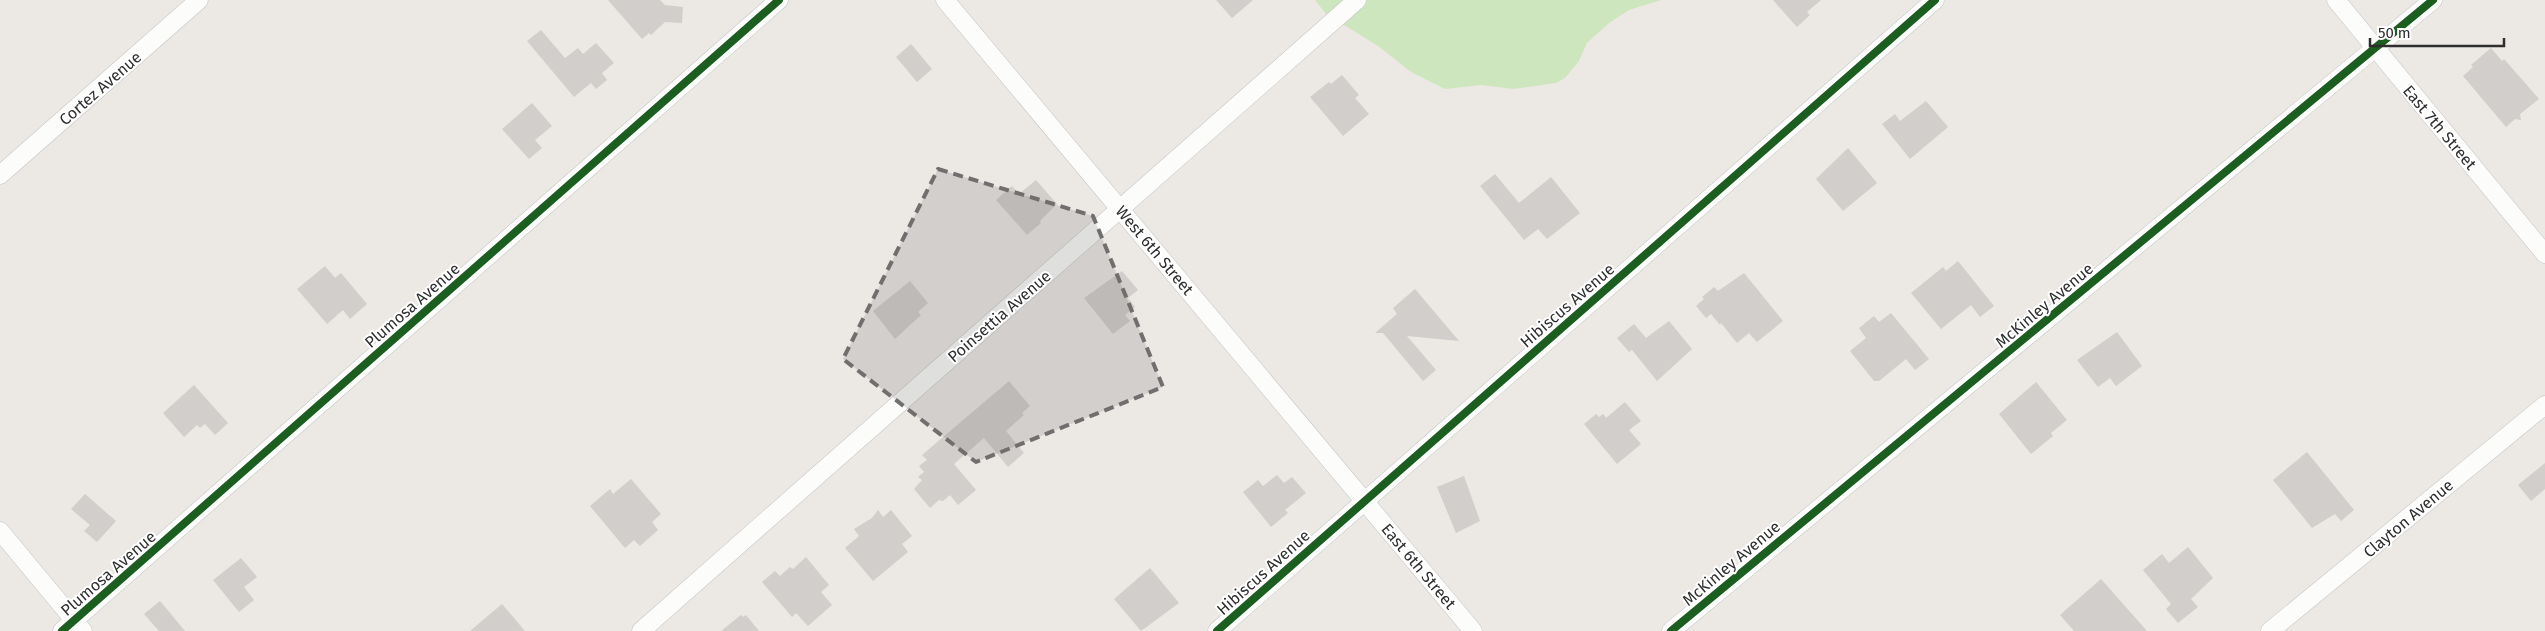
<svg xmlns="http://www.w3.org/2000/svg" width="2545" height="631" font-family="'Fira Sans',sans-serif">
<rect width="100%" height="100%" fill="#ece8e4"/>
<path fill="#cee6be" d="M 1315,0 L 1661,0 L 1629,10 L 1609,23 L 1587,43 L 1579,61 L 1565,78 L 1556,83 L 1513,89 L 1482,85 L 1445,89 L 1411,72 L 1378,46 L 1326,14 Z"/>
<g fill="#d1cecb">
<path d="M 608,0 L 660,0 L 665,5 L 683,7 L 682,23 L 665,22 L 651,35 L 649,33 L 642,39 Z"/>
<path d="M 1216,0 L 1253,0 L 1232,18 Z"/>
<path d="M 1773,0 L 1821,0 L 1807,12 L 1810,15 L 1797,27 Z"/>
<path d="M 541,30 L 565,58 L 578,48 L 583,54 L 596,43 L 614,63 L 602,73 L 607,80 L 596,89 L 591,83 L 574,97 L 527,41 Z"/>
<path d="M 911,44 L 932,69 L 917,82 L 896,57 Z"/>
<path d="M 2491,48 L 2502,61 L 2504,59 L 2539,99 L 2520,114 L 2521,120 L 2515,119 L 2506,127 L 2463,76 L 2473,67 L 2471,65 Z"/>
<path d="M 1342,75 L 1359,95 L 1355,98 L 1369,114 L 1343,136 L 1310,97 L 1329,82 L 1331,84 Z"/>
<path d="M 1926,101 L 1948,127 L 1910,159 L 1882,124 L 1895,114 L 1900,121 Z"/>
<path d="M 532,103 L 552,126 L 535,140 L 542,148 L 529,159 L 502,129 Z"/>
<path d="M 1848,148 L 1877,183 L 1843,211 L 1816,179 Z"/>
<path d="M 1495,174 L 1519,203 L 1551,177 L 1580,213 L 1547,239 L 1538,229 L 1524,240 L 1480,186 Z"/>
<path d="M 1036,180 L 1057,204 L 1040,221 L 1041,223 L 1027,235 L 996,200 L 1012,186 L 1019,194 Z"/>
<path d="M 1958,261 L 1994,306 L 1980,317 L 1971,305 L 1941,329 L 1911,293 L 1943,267 L 1946,271 Z"/>
<path d="M 325,266 L 335,278 L 341,273 L 367,304 L 350,319 L 343,310 L 327,324 L 297,289 Z"/>
<path d="M 1122,271 L 1138,290 L 1128,298 L 1135,307 L 1125,315 L 1130,321 L 1113,334 L 1084,298 Z"/>
<path d="M 1744,273 L 1783,321 L 1757,342 L 1749,333 L 1737,343 L 1721,323 L 1720,325 L 1711,314 L 1706,318 L 1696,306 L 1704,299 L 1702,297 L 1714,287 L 1718,291 Z"/>
<path d="M 910,281 L 928,303 L 918,312 L 921,315 L 895,339 L 873,311 Z"/>
<path d="M 1415,289 L 1459,341 L 1407,336 L 1436,370 L 1423,381 L 1383,333 L 1375,333 L 1397,314 L 1393,308 Z"/>
<path d="M 1891,313 L 1929,359 L 1915,370 L 1906,359 L 1879,381 L 1874,381 L 1850,351 L 1866,338 L 1859,328 L 1874,316 L 1879,322 Z"/>
<path d="M 1669,321 L 1692,349 L 1657,381 L 1632,350 L 1629,352 L 1617,338 L 1634,324 L 1646,338 Z"/>
<path d="M 2117,332 L 2142,366 L 2116,386 L 2110,378 L 2098,387 L 2077,360 Z"/>
<path d="M 1009,381 L 1030,406 L 1022,413 L 1024,415 L 1006,431 L 1024,453 L 1008,467 L 984,438 L 954,464 L 976,490 L 958,505 L 950,495 L 943,501 L 939,500 L 930,508 L 914,489 L 922,480 L 918,477 L 924,472 L 919,466 L 927,460 L 922,455 Z"/>
<path d="M 2036,382 L 2067,420 L 2051,433 L 2053,436 L 2031,454 L 1999,414 Z"/>
<path d="M 194,385 L 228,423 L 215,435 L 205,424 L 200,428 L 197,425 L 184,437 L 163,413 Z"/>
<path d="M 1625,402 L 1641,421 L 1629,430 L 1641,444 L 1617,464 L 1584,424 L 1596,414 L 1599,417 L 1603,414 L 1606,418 Z"/>
<path d="M 2307,452 L 2354,510 L 2341,521 L 2335,514 L 2312,528 L 2273,480 Z"/>
<path d="M 2545,463 L 2545,489 L 2531,501 L 2518,485 Z"/>
<path d="M 1277,475 L 1284,483 L 1292,477 L 1306,493 L 1285,510 L 1288,513 L 1271,527 L 1243,492 L 1258,480 L 1263,486 Z"/>
<path d="M 1464,476 L 1480,521 L 1456,533 L 1437,487 Z"/>
<path d="M 631,479 L 661,514 L 652,522 L 658,530 L 640,546 L 634,540 L 625,548 L 590,506 L 610,489 L 613,494 Z"/>
<path d="M 85,494 L 116,521 L 97,542 L 84,531 L 90,525 L 71,509 Z"/>
<path d="M 878,510 L 883,517 L 891,510 L 912,536 L 902,544 L 908,552 L 873,581 L 845,548 L 859,536 L 854,529 L 872,518 Z"/>
<path d="M 2188,547 L 2213,578 L 2191,599 L 2198,607 L 2178,623 L 2166,609 L 2171,604 L 2143,570 L 2162,554 L 2169,563 Z"/>
<path d="M 806,557 L 829,585 L 821,592 L 832,605 L 808,626 L 796,613 L 792,617 L 762,582 L 775,571 L 780,576 L 790,567 L 793,569 Z"/>
<path d="M 241,558 L 257,577 L 244,587 L 254,600 L 239,612 L 213,580 Z"/>
<path d="M 1150,568 L 1179,603 L 1141,631 L 1114,599 Z"/>
<path d="M 2101,579 L 2147,631 L 2074,631 L 2060,615 Z"/>
<path d="M 160,601 L 185,631 L 159,631 L 144,614 Z"/>
<path d="M 502,604 L 525,631 L 470,631 Z"/>
<path d="M 741,615 L 743,617 L 746,615 L 759,631 L 721,631 Z"/>
</g>
<g fill="none" stroke-linecap="round" stroke-linejoin="round">
<defs>
<g id="minor">
<path d="M 945,0 L 1473,631"/>
<path d="M 2336,0 L 2545,254"/>
<path d="M 0,175 L 199,0"/>
<path d="M 0,531 L 83,631"/>
<path d="M 62,631 L 779,0"/>
<path d="M 641,631 L 1357,0"/>
<path d="M 1217,631 L 1935,0"/>
<path d="M 1671,631 L 2433,0"/>
<path d="M 2270,631 L 2545,405"/>
</g>
</defs>
<use href="#minor" stroke="#c5c4c5" stroke-width="19"/>
<use href="#minor" stroke="#fcfcfb" stroke-width="18"/>
<defs>
<g id="cycleway">
<path d="M 62,631 L 779,0"/>
<path d="M 1217,631 L 1935,0"/>
<path d="M 1671,631 L 2433,0"/>
</g>
</defs>
<use href="#cycleway" stroke="#fff" stroke-width="11"/>
<use href="#cycleway" stroke="#1b5e20" stroke-width="8"/>
</g>
<path fill="#706f6e" fill-opacity="0.2" stroke="#706f6e" stroke-width="4" stroke-dasharray="10 6" stroke-linejoin="round" d="M 938,169 L 1093,216 L 1163,387 L 976,462 L 843,359 Z"/>
<g text-anchor="middle" stroke-width="4" stroke-linejoin="round" paint-order="stroke">
<g font-size="16" fill="#2e2e2e" stroke="#fff">
<text transform="translate(100 88) rotate(-41)" y="6">Cortez Avenue</text>
<text transform="translate(2440 127) rotate(50)" y="6">East 7th Street</text>
<text transform="translate(1155 250) rotate(50)" y="6">West 6th Street</text>
<text transform="translate(412 305) rotate(-41)" y="6">Plumosa Avenue</text>
<text transform="translate(1567 305) rotate(-41)" y="6">Hibiscus Avenue</text>
<text transform="translate(2044 305) rotate(-40)" y="6">McKinley Avenue</text>
<text transform="translate(999 316) rotate(-41)" y="6">Poinsettia Avenue</text>
<text transform="translate(2408 518) rotate(-40)" y="6">Clayton Avenue</text>
<text transform="translate(1731 563) rotate(-40)" y="6">McKinley Avenue</text>
<text transform="translate(1419 566) rotate(50)" y="6">East 6th Street</text>
<text transform="translate(1263 572) rotate(-42)" y="6">Hibiscus Avenue</text>
<text transform="translate(108 573) rotate(-41)" y="6">Plumosa Avenue</text>
</g>
</g>
<path d="M2370 38v8h134v-8" fill="none" stroke="#2e2e2e" stroke-width="2.5"/>
<text x="2378" y="38" font-size="15" fill="#2e2e2e" stroke="#ffffff" stroke-width="4" paint-order="stroke">50 m</text>
</svg>
